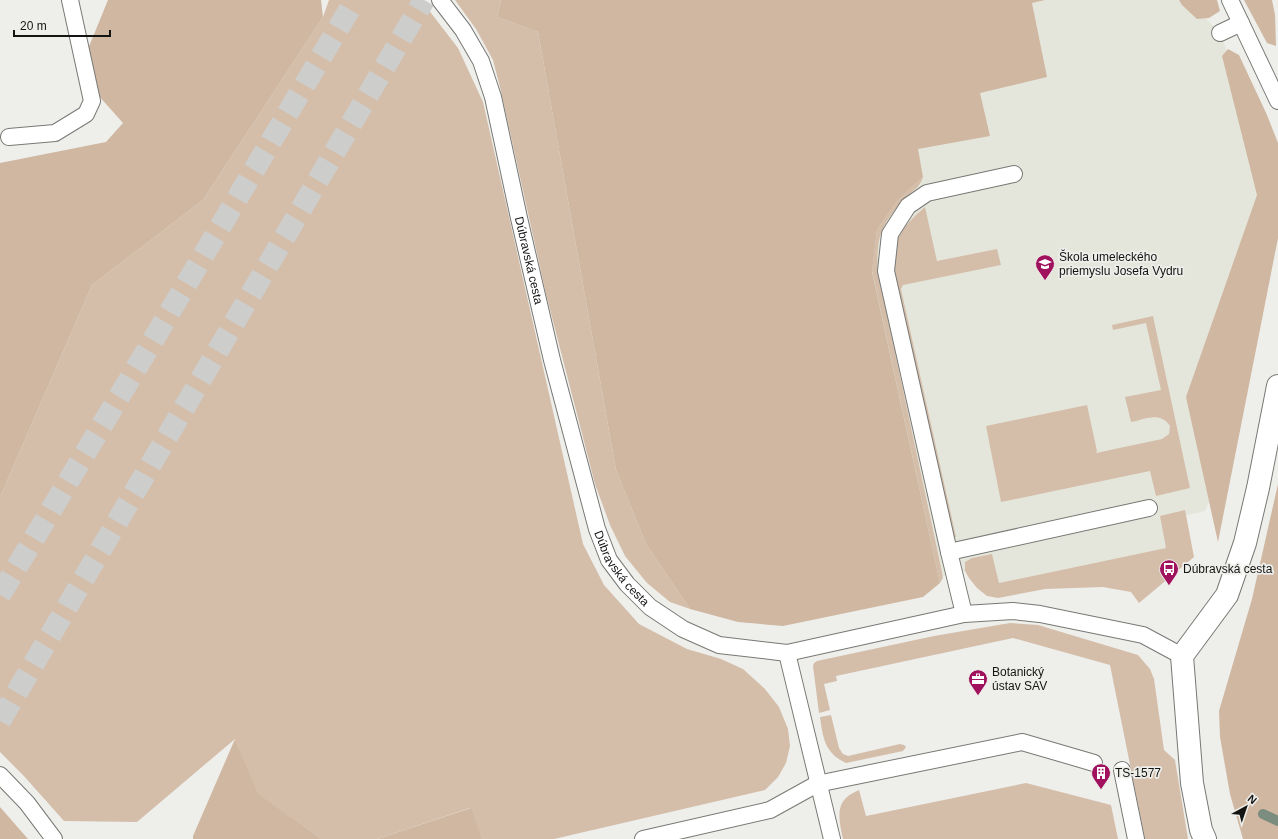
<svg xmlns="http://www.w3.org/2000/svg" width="1278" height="839" font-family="Helvetica,sans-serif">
<rect width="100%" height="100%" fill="#eeeeeb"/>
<path fill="#e5e6db" d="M 1045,0 L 1188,0 L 1220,33 L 1263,146 L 1274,189 L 1212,495 L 1205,511 L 1184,516 L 1167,548 L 999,583 L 994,564 L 939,577 L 837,260 L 1003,9 Z"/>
<g fill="#d4beaa">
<path d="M 329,0 L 421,0 L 458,48 L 483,102 L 583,544 L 604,585 L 639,624 L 687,649 L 721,659 L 743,669 L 765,689 L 779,707 L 788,729 L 790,746 L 786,763 L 778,777 L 765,790 L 554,839 L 482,839 L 470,808 L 377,839 L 322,839 L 257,794 L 235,739 L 137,822 L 64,821 L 23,775 L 0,752 L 0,497 L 92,285 L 203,200 L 323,17 Z"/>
<path d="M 455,0 L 501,0 L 497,17 L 538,32 L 616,470 L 646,544 L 690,609 L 670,602 L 647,583 L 625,556 L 610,525 L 595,484 L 546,294 L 500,87 L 493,60 L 476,29 Z"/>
<path d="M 923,177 C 919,189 914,189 906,197 C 897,206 885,222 881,233 C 877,245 877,260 878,273 L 942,572 L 943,578 L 940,583 L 872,271 L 877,230 L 897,201 Z"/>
<path d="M 925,207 L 937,261 L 997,249 L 1001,265 L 903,285 L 901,289 L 956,537 L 951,538 L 893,265 C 893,258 893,251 895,245 C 900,230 913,217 925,207 Z"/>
<path d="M 1153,316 L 1190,488 L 1156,496 L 1150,471 L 1001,502 L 986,426 L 1087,405 L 1097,451 L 1096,453 L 1162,439 L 1169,434 L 1170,426 C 1160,411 1146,419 1131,422 L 1125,397 L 1161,390 L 1146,323 L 1113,330 L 1112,325 Z"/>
<path d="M 1185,510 L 1194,557 L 1139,603 L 1131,592 L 1103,587 L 1045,589 L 998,598 L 987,596 L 977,588 L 969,578 L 965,571 L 965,562 L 972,558 L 992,554 L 999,583 L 1166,548 L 1160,516 Z"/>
<path d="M 1010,623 L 1038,625 L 1138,655 L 1150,669 L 1154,679 L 1164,750 L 1175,760 L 1188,839 L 1145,839 L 1110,665 L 1013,638 L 836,676 L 837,681 L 824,684 L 830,710 L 819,713 L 813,666 L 814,663 L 817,661 L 934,636 Z"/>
<path d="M 831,715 L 839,748 L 843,754 L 848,756 L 900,744 L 904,745 L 906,747 L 903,751 L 846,763 C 825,753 823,739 820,717 Z"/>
<path d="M 1026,783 L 1111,805 L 1118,839 L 843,839 C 840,825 835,807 847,797 C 850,794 855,792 859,790 L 866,816 Z"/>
</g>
<g fill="#cfb7a1">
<path d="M 108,0 L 321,0 L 323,17 L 203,200 L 92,285 L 0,497 L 0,163 L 106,142 L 123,123 L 98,95 L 88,49 Z"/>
<path d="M 501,0 L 1045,0 L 1032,3 L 1047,77 L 980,93 L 990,136 L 918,149 L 923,177 L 897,201 L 877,230 L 872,272 L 940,583 L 923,597 L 783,626 L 738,622 L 690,609 L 646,544 L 616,470 L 538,32 L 497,17 Z"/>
<path d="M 1179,0 L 1217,0 L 1220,11 L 1209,18 L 1197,19 L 1182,5 Z"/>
<path d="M 1244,0 L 1272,0 L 1275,15 L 1276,46 L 1267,43 Z"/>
<path d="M 1228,49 L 1239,55 L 1267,115 L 1278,143 L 1278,238 L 1218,542 L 1186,397 L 1257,195 L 1222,56 Z"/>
<path d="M 1278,484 L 1278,839 L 1243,839 L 1230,794 L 1220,737 L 1219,711 L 1252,599 Z"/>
<path d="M 235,739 L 258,794 L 322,839 L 193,839 L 193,836 Z"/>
<path d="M 0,807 L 28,839 L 0,839 Z"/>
<path d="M 471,808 L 482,839 L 377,839 Z"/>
</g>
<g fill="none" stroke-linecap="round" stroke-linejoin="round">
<path stroke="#7a8d7f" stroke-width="10" d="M 1263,814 L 1278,821"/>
<g stroke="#cdcdcb" stroke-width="22" stroke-dasharray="22 11" stroke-linecap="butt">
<path d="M 0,595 L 146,352 L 355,0"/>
<path d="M 0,721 L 424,0"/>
</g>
<defs>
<g id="service">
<path id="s1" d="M 440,0 L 463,30 L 481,61 L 493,97 L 519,218 L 552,360 L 597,529 L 609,560 L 627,584 L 650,607 L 683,629 L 719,645 L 787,653 L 964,614 L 1013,611 L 1040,614 L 1143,635 L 1182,656"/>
<path d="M 1230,0 L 1278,101"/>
<path d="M 1220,33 L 1241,23"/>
<path d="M 9,137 L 55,133 L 86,114 L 92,101 L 70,0"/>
<path d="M 949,552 L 886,271 L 890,234 L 908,206 L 927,193 L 1014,174"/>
<path d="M 964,614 L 949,552 L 1149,508"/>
<path d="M 787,653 L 832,839"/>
<path d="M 1122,770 L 1136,839"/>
<path d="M 0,775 L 27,803 L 54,839"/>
<path d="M 643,839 L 770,810 L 817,784 L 1022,742 L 1094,763"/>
</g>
<path id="minor" d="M 1205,839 L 1201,830 L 1192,783 L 1182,656 L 1227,595 L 1245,543 L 1258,488 L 1278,386"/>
</defs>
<use href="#service" stroke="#787875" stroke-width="18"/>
<use href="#minor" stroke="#787875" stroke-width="24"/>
<use href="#service" stroke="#fff" stroke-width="16"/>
<use href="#minor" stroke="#fff" stroke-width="22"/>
</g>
<defs>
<symbol id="school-pin" viewBox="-11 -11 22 30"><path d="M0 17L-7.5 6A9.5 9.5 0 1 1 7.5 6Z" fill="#a0125d" stroke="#eeeeeb"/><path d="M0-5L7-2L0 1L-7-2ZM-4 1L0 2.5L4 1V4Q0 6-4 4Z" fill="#fff"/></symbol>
<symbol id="bus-pin" viewBox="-11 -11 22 30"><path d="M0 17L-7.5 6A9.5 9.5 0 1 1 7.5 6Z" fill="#a0125d" stroke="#eeeeeb"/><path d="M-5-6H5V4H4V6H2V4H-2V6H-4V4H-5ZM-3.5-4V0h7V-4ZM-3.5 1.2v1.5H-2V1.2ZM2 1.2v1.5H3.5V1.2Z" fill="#fff"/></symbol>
<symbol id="office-pin" viewBox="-11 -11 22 30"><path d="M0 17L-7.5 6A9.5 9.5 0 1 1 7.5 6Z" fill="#a0125d" stroke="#eeeeeb"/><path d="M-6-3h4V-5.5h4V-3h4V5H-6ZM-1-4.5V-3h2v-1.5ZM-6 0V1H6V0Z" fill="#fff"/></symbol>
<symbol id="building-pin" viewBox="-11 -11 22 30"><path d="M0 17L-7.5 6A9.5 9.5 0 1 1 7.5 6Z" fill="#a0125d" stroke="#eeeeeb"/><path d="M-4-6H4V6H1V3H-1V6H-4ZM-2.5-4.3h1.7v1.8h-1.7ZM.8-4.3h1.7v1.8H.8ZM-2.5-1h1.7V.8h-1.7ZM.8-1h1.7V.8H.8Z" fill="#fff"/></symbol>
</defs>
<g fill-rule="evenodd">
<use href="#school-pin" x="1034" y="253" width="22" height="30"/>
<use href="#bus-pin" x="1158" y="558" width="22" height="30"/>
<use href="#office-pin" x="967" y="668" width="22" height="30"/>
<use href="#building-pin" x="1090" y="762" width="22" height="30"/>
</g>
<g text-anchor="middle" stroke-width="3.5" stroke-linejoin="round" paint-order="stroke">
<g font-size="12" fill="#141413" stroke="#eeeeeb" text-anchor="start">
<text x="1059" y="261">Škola umeleckého<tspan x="1059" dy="14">priemyslu Josefa Vydru</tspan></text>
<text x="1183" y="573">Dúbravská cesta</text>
<text x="992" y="676">Botanický<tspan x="992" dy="14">ústav SAV</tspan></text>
<text x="1115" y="777">TS-1577</text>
</g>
<g font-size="12" fill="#141413" stroke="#eeeeeb">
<text dy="4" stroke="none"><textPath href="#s1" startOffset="279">Dúbravská cesta</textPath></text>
<text dy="4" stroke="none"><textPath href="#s1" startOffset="603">Dúbravská cesta</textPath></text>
</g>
</g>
<g transform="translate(1246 807) rotate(40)" stroke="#eeeeeb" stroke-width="3" paint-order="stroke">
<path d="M0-3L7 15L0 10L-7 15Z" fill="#141413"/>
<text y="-6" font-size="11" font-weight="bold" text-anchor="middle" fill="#141413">N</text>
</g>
<path d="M14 30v6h96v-6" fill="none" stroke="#141413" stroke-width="2"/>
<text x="20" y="30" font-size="12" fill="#141413" stroke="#eeeeeb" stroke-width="3" paint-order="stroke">20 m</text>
</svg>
